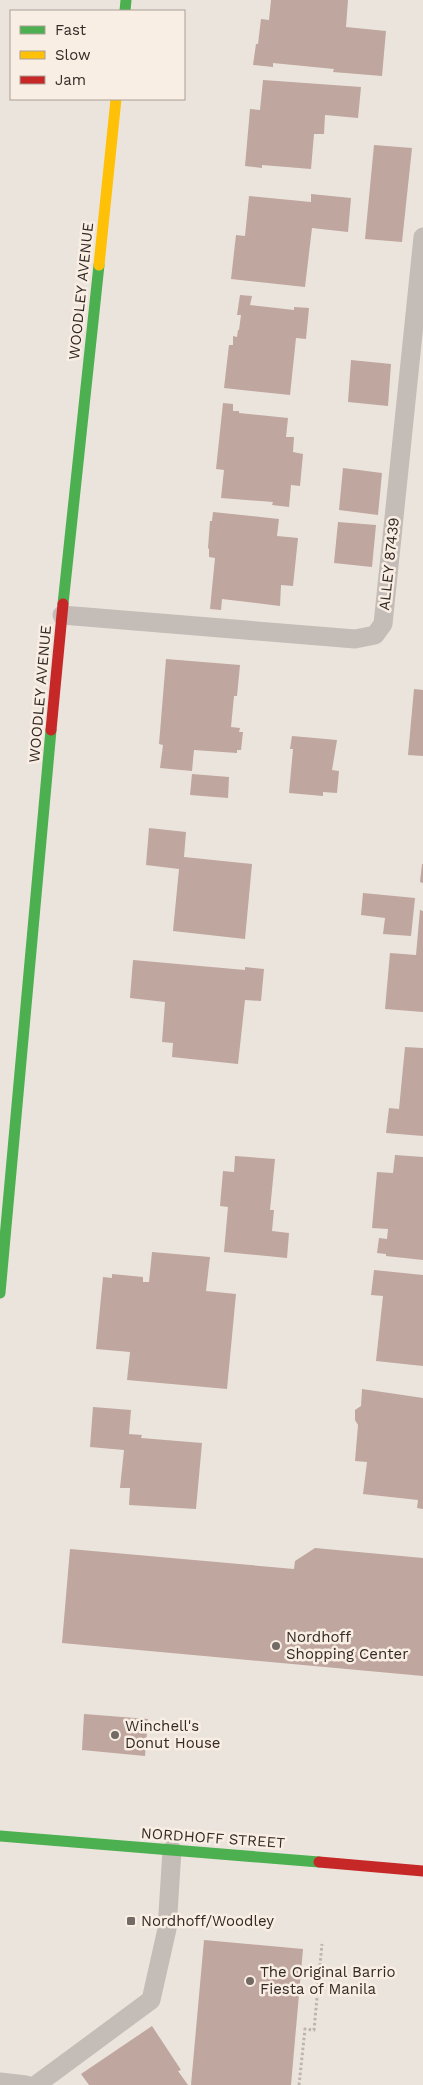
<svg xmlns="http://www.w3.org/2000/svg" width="423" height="2085" font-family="'Work Sans',sans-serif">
<rect width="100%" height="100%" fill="#ebe4dd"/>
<g fill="#bfa69e">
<path d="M 271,0 L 348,0 L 346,27 L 386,31 L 382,76 L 333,72 L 334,69 L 273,63 L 273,67 L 253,65 L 256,44 L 258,44 L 261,19 L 269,20 Z"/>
<path d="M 263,80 L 361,87 L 358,118 L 325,115 L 324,134 L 314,134 L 311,169 L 262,165 L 262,168 L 245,166 L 250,109 L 260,110 Z"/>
<path d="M 374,145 L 412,148 L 402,242 L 365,239 Z"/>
<path d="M 311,194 L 351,198 L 348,232 L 312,228 L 305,287 L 231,279 L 236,235 L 245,236 L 249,196 L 311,202 Z"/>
<path d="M 240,295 L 252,296 L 250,305 L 294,310 L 294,307 L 309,308 L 306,339 L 296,338 L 290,395 L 224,388 L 229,345 L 233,345 L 233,336 L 237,337 L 238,330 L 239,330 L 241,315 L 237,315 Z"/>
<path d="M 351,360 L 391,364 L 388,406 L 348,402 Z"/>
<path d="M 223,403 L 233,404 L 233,411 L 239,411 L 239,413 L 288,418 L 286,437 L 294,437 L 293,452 L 303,454 L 300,486 L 291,485 L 289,507 L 272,505 L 273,502 L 221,498 L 224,470 L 216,469 Z"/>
<path d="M 343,468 L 382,473 L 378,515 L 339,510 Z"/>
<path d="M 213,512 L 279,519 L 277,536 L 298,538 L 293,586 L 281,585 L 280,606 L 222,599 L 221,610 L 210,609 L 215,558 L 209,557 L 209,549 L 208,548 L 210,521 L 212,521 Z"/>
<path d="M 338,522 L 376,525 L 372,567 L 334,563 Z"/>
<path d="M 166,659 L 240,665 L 237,696 L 234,696 L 231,727 L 240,728 L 239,732 L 243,732 L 241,750 L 237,750 L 237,753 L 194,750 L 192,771 L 160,768 L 163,745 L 159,744 Z"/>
<path d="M 414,689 L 423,690 L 423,756 L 408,755 Z"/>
<path d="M 292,736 L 337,740 L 332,770 L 339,771 L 337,793 L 323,792 L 323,796 L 289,793 L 293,749 L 290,749 Z"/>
<path d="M 192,774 L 229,777 L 228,798 L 190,795 Z"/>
<path d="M 149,828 L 186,832 L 184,857 L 252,864 L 245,939 L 173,931 L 179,869 L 146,865 Z"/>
<path d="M 422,864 L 423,864 L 423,883 L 420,882 Z"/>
<path d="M 363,893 L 415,898 L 411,936 L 383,934 L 385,918 L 361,915 Z"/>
<path d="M 420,910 L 423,911 L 423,1012 L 385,1009 L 390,953 L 416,955 Z"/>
<path d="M 133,960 L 245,970 L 245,967 L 264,969 L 261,1001 L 245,1000 L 238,1064 L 172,1057 L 173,1043 L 162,1042 L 165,1002 L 130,998 Z"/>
<path d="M 405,1047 L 423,1048 L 423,1136 L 386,1133 L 389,1108 L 399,1109 Z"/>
<path d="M 395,1155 L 423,1157 L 423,1260 L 386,1256 L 386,1254 L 377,1253 L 379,1238 L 387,1239 L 388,1229 L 372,1228 L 377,1172 L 393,1173 Z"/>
<path d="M 235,1156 L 275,1159 L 270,1210 L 274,1210 L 272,1231 L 289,1233 L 287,1258 L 224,1252 L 228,1207 L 220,1206 L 223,1171 L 234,1172 Z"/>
<path d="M 152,1252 L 210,1257 L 206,1291 L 236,1294 L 227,1389 L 127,1380 L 130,1352 L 96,1349 L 103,1277 L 112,1278 L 112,1274 L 143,1277 L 143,1282 L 149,1282 Z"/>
<path d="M 374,1270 L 423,1275 L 423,1366 L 376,1361 L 383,1296 L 371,1295 Z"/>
<path d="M 362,1389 L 423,1398 L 423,1509 L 417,1508 L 418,1500 L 363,1494 L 367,1462 L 355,1461 L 358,1425 L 355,1420 L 355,1410 L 361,1406 Z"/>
<path d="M 93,1407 L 131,1410 L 129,1434 L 142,1435 L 141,1438 L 202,1443 L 196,1509 L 129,1505 L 130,1488 L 120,1488 L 124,1450 L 90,1447 Z"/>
<path d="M 315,1548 L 423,1558 L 423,1676 L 62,1643 L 70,1549 L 294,1569 L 295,1561 Z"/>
<path d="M 84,1714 L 148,1719 L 145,1756 L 82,1750 Z"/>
<path d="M 204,1940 L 303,1949 L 291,2085 L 191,2085 Z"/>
<path d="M 152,2026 L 181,2070 L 178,2071 L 188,2085 L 89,2085 L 81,2074 Z"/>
</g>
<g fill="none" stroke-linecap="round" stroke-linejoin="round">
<path stroke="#bcb4af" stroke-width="3" stroke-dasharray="2.5 2.5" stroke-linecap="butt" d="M 299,2085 L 305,2029 L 314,2030 L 322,1944"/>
<g stroke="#c4bcb6" stroke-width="19">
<path d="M 62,615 L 355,639 L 375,635 L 383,624 L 423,237"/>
<path d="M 0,2082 L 26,2085"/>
<path d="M 36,2085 L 151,2000 L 167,1929 L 172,1850"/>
</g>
<g stroke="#4caf50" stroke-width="11">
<path d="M 125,11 L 126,0"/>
<path d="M 63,604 L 99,265"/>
<path d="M 0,1293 L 51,730"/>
<path d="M 0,1836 L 319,1862"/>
</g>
<path stroke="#ffc107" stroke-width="11" d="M 99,265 L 116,99"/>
<g stroke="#c62828" stroke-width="11">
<path d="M 51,730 L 63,604"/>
<path d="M 319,1862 L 423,1871"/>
</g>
</g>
<g fill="#746a65" stroke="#f9eee3" stroke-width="2">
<circle cx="276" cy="1646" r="5"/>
<circle cx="115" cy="1735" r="5"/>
<rect x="126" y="1916" width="10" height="10" rx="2.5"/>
<circle cx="250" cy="1981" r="5"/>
</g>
<g text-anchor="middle" stroke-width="5" stroke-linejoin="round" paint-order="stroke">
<g font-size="15" fill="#342925" stroke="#f9eee3">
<text transform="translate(81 291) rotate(-84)" y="5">WOODLEY AVENUE</text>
<text transform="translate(389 564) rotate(-84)" y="5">ALLEY 87439</text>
<text transform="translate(40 694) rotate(-85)" y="5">WOODLEY AVENUE</text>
<text transform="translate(213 1838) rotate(4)" y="5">NORDHOFF STREET</text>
</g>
<g font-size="15" fill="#342925" stroke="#f9eee3" text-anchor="start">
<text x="286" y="1642">Nordhoff<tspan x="286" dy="17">Shopping Center</tspan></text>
<text x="125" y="1731">Winchell's<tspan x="125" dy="17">Donut House</tspan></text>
<text x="141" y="1926">Nordhoff/Woodley</text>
<text x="260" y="1977">The Original Barrio<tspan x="260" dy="17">Fiesta of Manila</tspan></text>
</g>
</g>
<rect x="10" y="10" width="175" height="90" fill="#f9eee3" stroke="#aa9f97"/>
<rect x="20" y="26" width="25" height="8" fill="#4caf50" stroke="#aa9f97"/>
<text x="55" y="35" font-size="15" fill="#342925">Fast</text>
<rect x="20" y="51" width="25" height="8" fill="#ffc107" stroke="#aa9f97"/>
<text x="55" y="60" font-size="15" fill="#342925">Slow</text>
<rect x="20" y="76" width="25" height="8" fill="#c62828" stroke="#aa9f97"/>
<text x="55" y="85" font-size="15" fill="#342925">Jam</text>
</svg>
